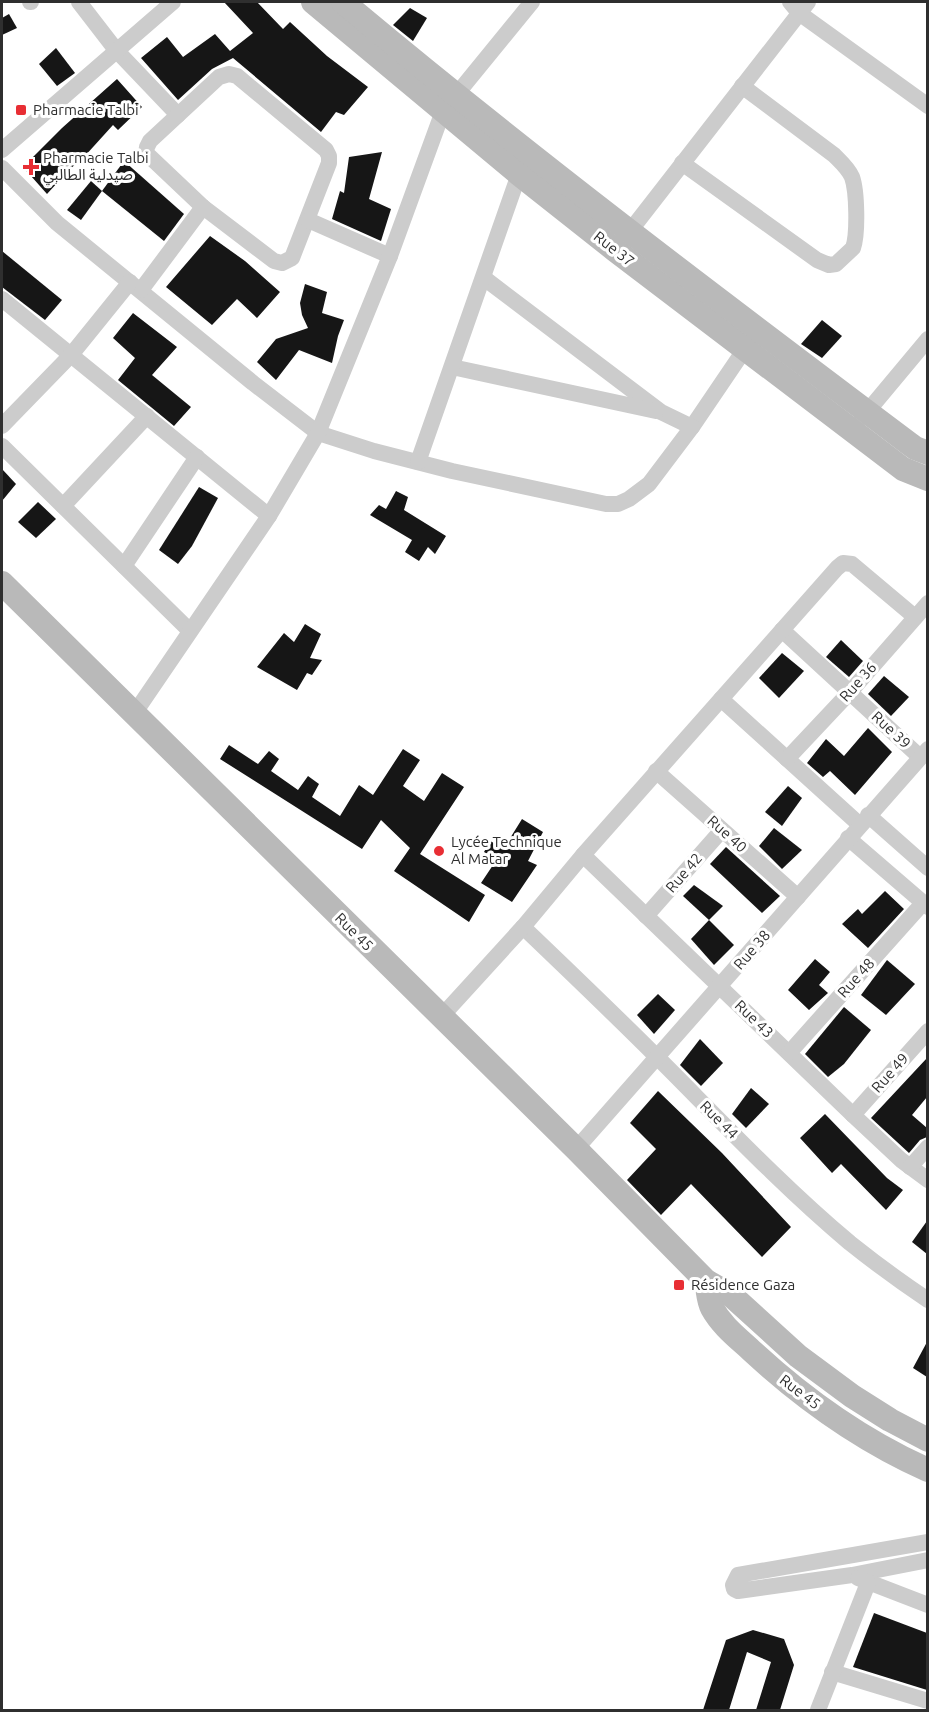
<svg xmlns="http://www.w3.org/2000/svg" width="929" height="1712" font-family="Ubuntu,'Noto Sans Arabic',sans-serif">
<rect width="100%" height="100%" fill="#fff"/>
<g fill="#161616">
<path d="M 224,2 L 257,2 L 283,29 L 290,22 L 327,56 L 368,87 L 344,115 L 336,112 L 321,132 L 233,58 L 212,69 L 178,100 L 141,58 L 167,37 L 183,57 L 215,34 L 230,51 L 253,33 Z"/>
<path d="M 410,8 L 427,18 L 413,41 L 393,25 Z"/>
<path d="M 9,14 L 17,28 L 2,35 L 2,18 Z"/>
<path d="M 56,48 L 75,73 L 57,86 L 39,64 Z"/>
<path d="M 117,79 L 142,107 L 118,130 L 113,125 L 84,157 L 70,169 L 47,194 L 23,167 L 62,128 Z"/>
<path d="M 382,152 L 369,199 L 391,209 L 381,241 L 332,219 L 340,191 L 344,193 L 349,157 Z"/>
<path d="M 124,161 L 184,214 L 164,241 L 102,191 Z"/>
<path d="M 91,181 L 102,191 L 81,220 L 67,210 Z"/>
<path d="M 210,236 L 245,261 L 280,292 L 257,318 L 237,299 L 212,325 L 166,287 Z"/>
<path d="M 2,251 L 62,300 L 45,320 L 2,287 Z"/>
<path d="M 305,284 L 327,292 L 322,313 L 344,320 L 338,336 L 332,363 L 299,350 L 276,380 L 257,362 L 276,339 L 308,328 L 302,315 L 300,303 Z"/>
<path d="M 133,313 L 177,347 L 152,375 L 191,407 L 174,426 L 118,380 L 135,358 L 113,338 Z"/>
<path d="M 822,320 L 842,336 L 822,358 L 801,344 Z"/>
<path d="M 2,469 L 16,484 L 2,501 Z"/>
<path d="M 199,487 L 218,498 L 192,546 L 178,564 L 159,550 Z"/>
<path d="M 396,491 L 408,497 L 404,510 L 446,536 L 435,554 L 428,547 L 419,561 L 405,552 L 412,540 L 370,515 L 379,505 L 386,509 Z"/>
<path d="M 38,502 L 56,519 L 36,538 L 18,522 Z"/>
<path d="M 305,624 L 321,634 L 310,658 L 322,660 L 312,675 L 307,673 L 297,690 L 257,667 L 284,633 L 294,642 Z"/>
<path d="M 841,640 L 863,661 L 849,677 L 826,657 Z"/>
<path d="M 782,653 L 804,671 L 779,698 L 759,678 Z"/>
<path d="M 884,676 L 909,697 L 891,716 L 868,694 Z"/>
<path d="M 868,728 L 892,752 L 855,795 L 830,771 L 823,777 L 807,763 L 826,739 L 844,756 Z"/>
<path d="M 229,745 L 258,764 L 269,751 L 279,759 L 271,771 L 298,790 L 308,776 L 319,784 L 312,797 L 340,816 L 359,785 L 373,795 L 403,749 L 420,760 L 403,786 L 424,801 L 442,773 L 464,787 L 420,854 L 485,895 L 469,922 L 394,871 L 410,848 L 381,820 L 362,849 L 220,759 Z"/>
<path d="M 788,786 L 802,798 L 782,826 L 765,812 Z"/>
<path d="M 522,819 L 543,832 L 528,861 L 537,865 L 512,902 L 481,883 L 497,859 L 484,852 L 490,841 L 504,848 Z"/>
<path d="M 774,828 L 802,850 L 782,869 L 759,846 Z"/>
<path d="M 726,847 L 780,896 L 762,913 L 710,864 Z"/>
<path d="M 694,885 L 723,906 L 709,920 L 683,896 Z"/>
<path d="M 885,891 L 904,909 L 868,948 L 842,924 L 858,909 L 862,914 Z"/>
<path d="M 709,920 L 734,945 L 714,965 L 691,939 Z"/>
<path d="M 815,959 L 830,972 L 819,985 L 828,993 L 809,1010 L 788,990 Z"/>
<path d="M 887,960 L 915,984 L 886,1015 L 861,995 Z"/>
<path d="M 658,994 L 675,1010 L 654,1034 L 637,1015 Z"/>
<path d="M 844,1007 L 871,1030 L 844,1064 L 828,1077 L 805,1054 Z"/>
<path d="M 700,1039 L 723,1063 L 701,1086 L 680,1065 Z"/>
<path d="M 927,1058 L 927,1097 L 912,1115 L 927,1128 L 927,1137 L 920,1140 L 909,1153 L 871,1118 Z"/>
<path d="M 751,1088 L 769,1104 L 746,1128 L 732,1114 Z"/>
<path d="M 658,1091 L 722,1153 L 791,1227 L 762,1257 L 691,1184 L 661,1215 L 627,1180 L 656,1149 L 630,1123 Z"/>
<path d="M 825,1114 L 887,1178 L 903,1190 L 886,1210 L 841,1164 L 832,1173 L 800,1138 Z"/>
<path d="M 927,1221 L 927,1254 L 912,1242 Z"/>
<path d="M 927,1342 L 927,1377 L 913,1368 Z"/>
<path d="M 874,1613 L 927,1633 L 927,1690 L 853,1667 Z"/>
<path d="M 753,1630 L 784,1639 L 794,1665 L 780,1710 L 756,1710 L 771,1662 L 747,1652 L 729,1710 L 703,1710 L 726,1640 Z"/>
</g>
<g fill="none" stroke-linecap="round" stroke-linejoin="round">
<g stroke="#ccc" stroke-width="16">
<path d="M 30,2 L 31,2"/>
<path d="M 79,2 L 116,50 L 178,115"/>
<path d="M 790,2 L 799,13 L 928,106"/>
<path d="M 229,74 L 237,76 L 326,150 L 329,156 L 329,163 L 292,258 L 282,263 L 274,261 L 203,207 L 146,153 L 147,147 L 150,141 L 219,77 Z"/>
<path d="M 2,150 L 173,2"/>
<path d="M 682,163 L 817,260 L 829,265 L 836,264 L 853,248 C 858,234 857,191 852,177 C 848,168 841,162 834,155 L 742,86"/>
<path d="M 2,168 L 57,223 L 253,383 L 318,433 L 374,451 L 452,471 L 606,504 L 618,504 L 629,499 L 649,484 L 692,427 L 751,340"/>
<path d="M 308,220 L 390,256"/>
<path d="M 623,240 L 808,2"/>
<path d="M 484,278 L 661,412 L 692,427"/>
<path d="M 141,290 L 203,207"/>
<path d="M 2,299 L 269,516"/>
<path d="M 452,367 L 656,411"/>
<path d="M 862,418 L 928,339"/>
<path d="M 2,426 L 71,355 L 130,282"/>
<path d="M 2,446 L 190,631"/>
<path d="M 418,462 L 519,174"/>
<path d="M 63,506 L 147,416"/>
<path d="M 124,566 L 197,457"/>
<path d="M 782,630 L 920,757"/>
<path d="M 721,699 L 860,825"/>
<path d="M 134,714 L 269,516 L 318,433 L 390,256 L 443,111 L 532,2"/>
<path d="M 787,759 L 850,692 L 928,603"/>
<path d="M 656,771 L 798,897"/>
<path d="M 868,815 L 928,868"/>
<path d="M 848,838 L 928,907"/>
<path d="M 583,855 L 853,1115 L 901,1160 L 928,1180"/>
<path d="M 646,916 L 722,830"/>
<path d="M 523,927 C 568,970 613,1013 657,1057 C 720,1120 782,1186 850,1243 C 875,1263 901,1282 928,1300"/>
<path d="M 441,1017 L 523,927 L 583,855 L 837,568 L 843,563 L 852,564 L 915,617"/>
<path d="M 789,1053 L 923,903"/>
<path d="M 853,1115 L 928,1031"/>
<path d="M 576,1149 L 928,749"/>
<path d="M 910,1167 L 928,1147"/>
<path d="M 928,1542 L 738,1575 L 733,1585 L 734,1589 L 738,1591 L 852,1575 L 928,1560"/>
<path d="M 858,1578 L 928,1605"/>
<path d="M 832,1672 L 928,1701"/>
<path d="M 818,1710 L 868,1583"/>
</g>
<g stroke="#b9b9b9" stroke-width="24">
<path d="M 313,2 L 519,174 L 615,250 L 903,469 L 928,479"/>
<path d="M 343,2 C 528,157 721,302 915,448 L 928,453"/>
<path d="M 2,583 L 576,1149 L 706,1281 L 732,1296 L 798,1356 L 852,1396 L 890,1420 L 928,1440"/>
<path d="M 706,1281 C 708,1290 708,1301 712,1308 C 722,1326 738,1338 753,1352 C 804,1399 863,1441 928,1470"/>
</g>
</g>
<g fill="#e82e34" stroke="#fff" stroke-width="2">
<rect x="15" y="104" width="12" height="12" rx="3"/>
<path d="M28 158h6v6h6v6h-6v6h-6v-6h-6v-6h6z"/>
<circle cx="439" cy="851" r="6"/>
<rect x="673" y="1279" width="12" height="12" rx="3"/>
</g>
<g text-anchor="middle" stroke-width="6" stroke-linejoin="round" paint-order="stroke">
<g font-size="15" fill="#2f2f2f" stroke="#fff" text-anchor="start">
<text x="33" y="115">Pharmacie Talbi</text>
<text x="43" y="163">Pharmacie Talbi<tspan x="43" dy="17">صيدلية الطالبي</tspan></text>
<text x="451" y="847">Lycée Technique<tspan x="451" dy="17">Al Matar</tspan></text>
<text x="691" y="1290">Résidence Gaza</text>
</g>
<g font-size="15" fill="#2f2f2f" stroke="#fff">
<text transform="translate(614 249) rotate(38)" y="5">Rue 37</text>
<text transform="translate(858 682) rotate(-48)" y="5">Rue 36</text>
<text transform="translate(891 730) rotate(43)" y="5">Rue 39</text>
<text transform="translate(727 834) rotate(42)" y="5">Rue 40</text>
<text transform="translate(684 873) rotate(-49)" y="5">Rue 42</text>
<text transform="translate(354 932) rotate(45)" y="5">Rue 45</text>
<text transform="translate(752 950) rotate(-49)" y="5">Rue 38</text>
<text transform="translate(856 978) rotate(-48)" y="5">Rue 48</text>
<text transform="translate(754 1019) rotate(44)" y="5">Rue 43</text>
<text transform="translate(890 1073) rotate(-48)" y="5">Rue 49</text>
<text transform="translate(719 1120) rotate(45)" y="5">Rue 44</text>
<text transform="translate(800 1392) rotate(37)" y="5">Rue 45</text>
</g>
</g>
<rect width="929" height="1712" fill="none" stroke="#2f2f2f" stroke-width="6"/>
</svg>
